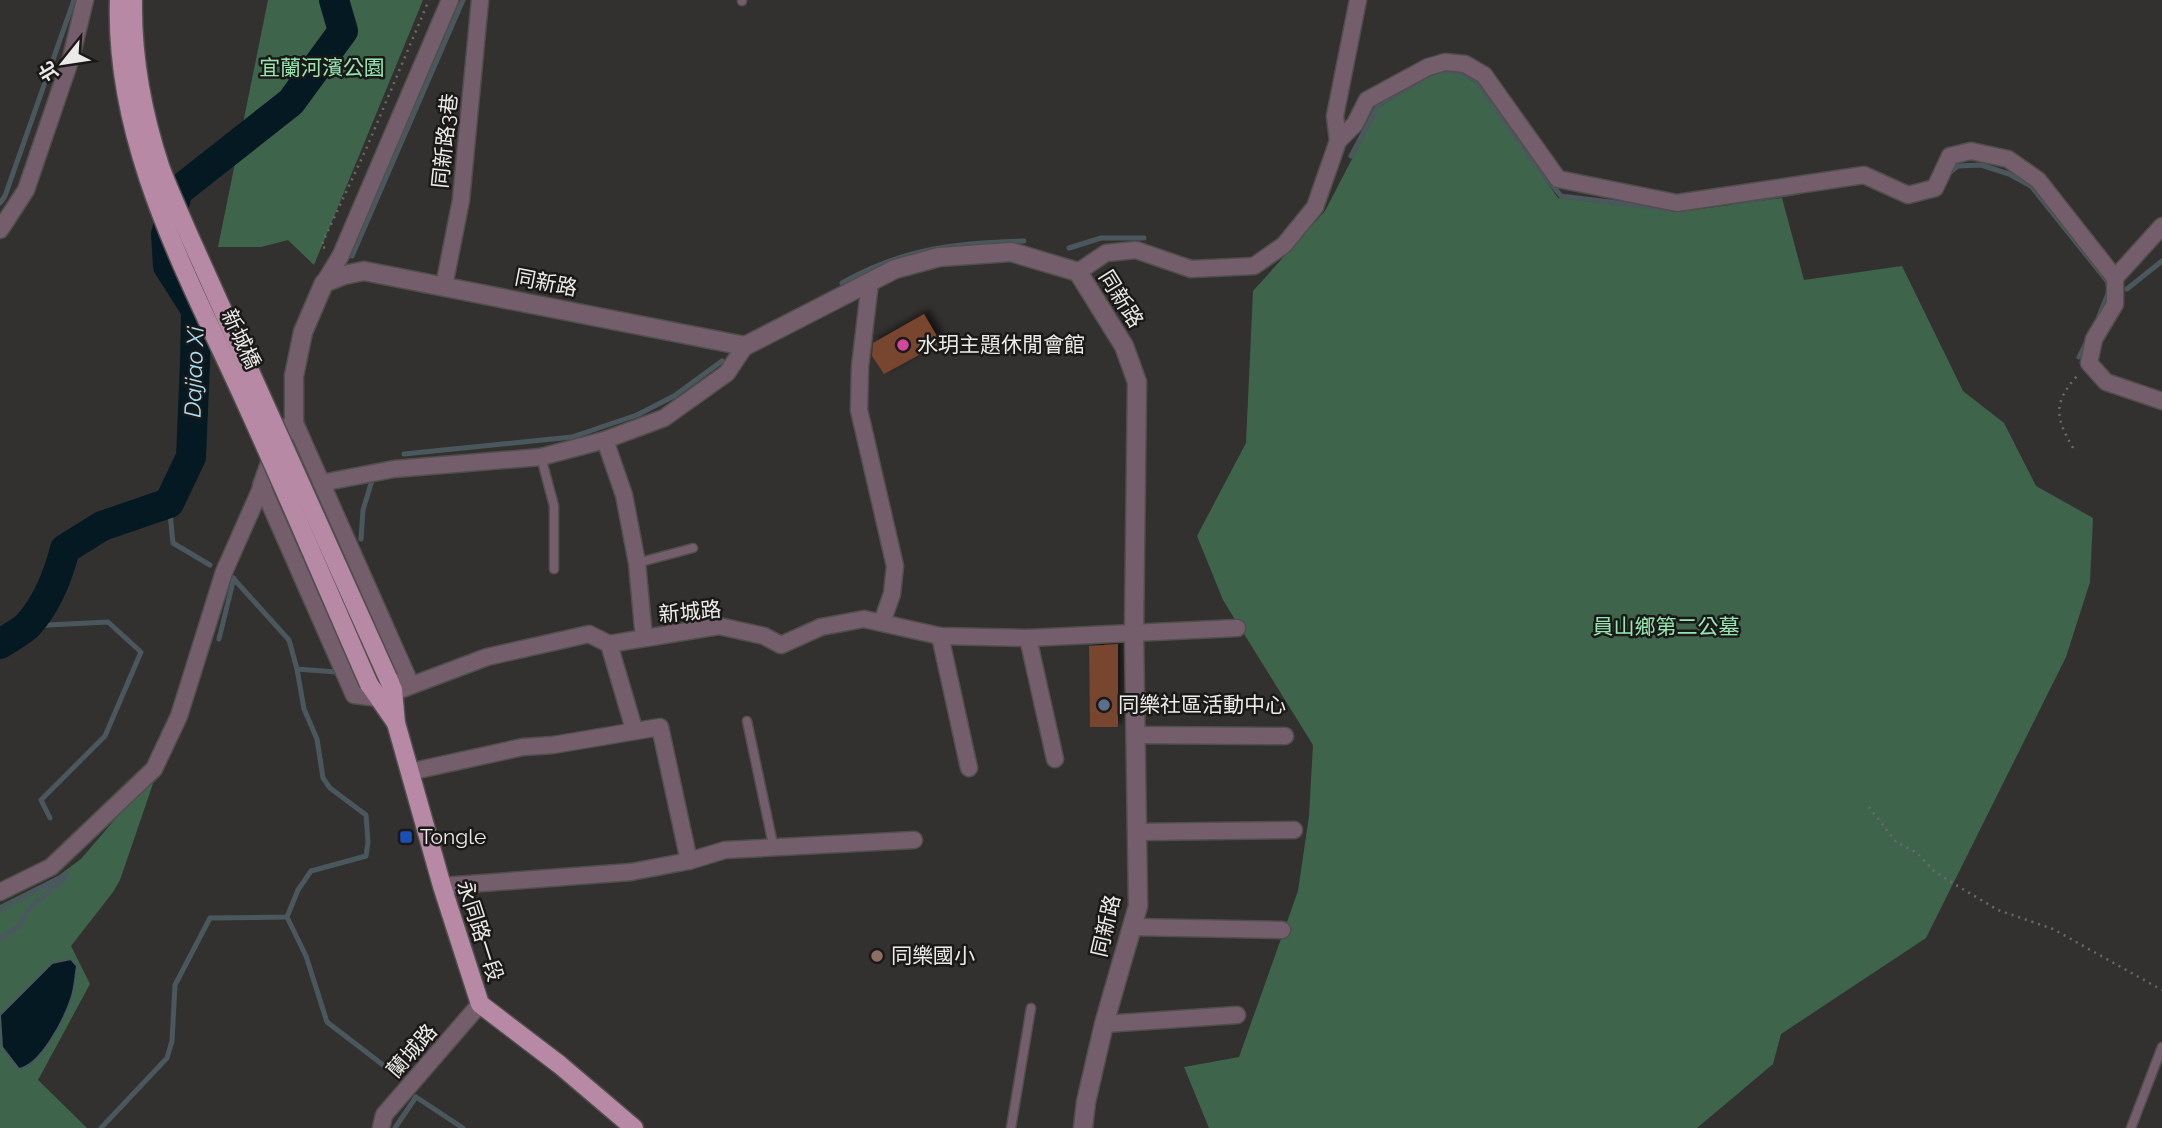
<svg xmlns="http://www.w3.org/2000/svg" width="2162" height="1128" font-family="Raleway,'Noto Sans TC',sans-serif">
<defs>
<filter id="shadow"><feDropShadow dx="5" dy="-5" stdDeviation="3.5" flood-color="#0009"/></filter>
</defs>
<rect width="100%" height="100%" fill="#33312f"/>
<g fill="#3e654c">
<path d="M 268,0 L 423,0 L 314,265 L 288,240 L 261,247 L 218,247 Z"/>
<path d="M 1437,73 L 1458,73 L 1476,83 L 1558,198 L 1678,212 L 1782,198 L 1804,280 L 1902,266 L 1963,391 L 2004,423 L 2036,486 L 2093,518 L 2090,582 L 2066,657 L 1926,938 L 1781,1034 L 1773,1064 L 1697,1128 L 1209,1128 L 1184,1067 L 1239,1057 L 1298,891 L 1309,816 L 1313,745 L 1223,600 L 1197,536 L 1246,443 L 1253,291 L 1325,211 L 1379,107 Z"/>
<path d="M 158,769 L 120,880 L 113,892 L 71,946 L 90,984 L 38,1080 L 87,1128 L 0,1128 L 0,905 L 58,876 L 81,859 Z"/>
</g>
<path fill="#051922" stroke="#4a585e" stroke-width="2" d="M 71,959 L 77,966 C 75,977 75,989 71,999 C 64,1020 41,1065 19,1069 L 2,1047 L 0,1015 L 52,963 Z"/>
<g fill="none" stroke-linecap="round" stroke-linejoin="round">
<g stroke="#4a585e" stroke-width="5">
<path d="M 1351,156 L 1379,104 L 1437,71 L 1459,72 L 1476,80 L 1532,160 L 1561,196 L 1667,209"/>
<path d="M 1949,173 L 1958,166 L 1981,165 L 2009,174 L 2031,186 L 2107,281 L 2110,289 L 2099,316"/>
<path d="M 0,203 L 5,196 L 74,0"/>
<path d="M 1733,203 L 1799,192"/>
<path d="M 1069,248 L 1101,238 L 1144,238"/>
<path d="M 352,256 L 463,0"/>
<path d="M 842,283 C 904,248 954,243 1024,241"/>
<path d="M 2127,289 L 2162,261"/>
<path d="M 2079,357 L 2087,341"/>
<path d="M 404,454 L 572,437 L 637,415 L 674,396 L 722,361"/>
<path d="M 169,503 L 173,543 L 210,565"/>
<path d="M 361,539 L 363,510 L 373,477"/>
<path d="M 233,578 L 289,640 L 297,669"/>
<path d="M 28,626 L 108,622 L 141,652 L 105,736 L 41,800 L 50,818"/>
<path d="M 219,639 L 234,578"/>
<path d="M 0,909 L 66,875"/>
<path d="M 287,917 L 306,956 L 327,1022 L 400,1078"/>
<path d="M 0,939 L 19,926 L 31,906 L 63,881 L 66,875"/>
<path d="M 101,1128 L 167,1058 L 172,1041 L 175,985 L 210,918 L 287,917 L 298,890 L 311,871 L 366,856 L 368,842 L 366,815 L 330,788 L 323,778 L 317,739 L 304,709 L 297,669 L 336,672"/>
<path d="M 395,1128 L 416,1097 L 463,1128"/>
</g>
<path stroke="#051922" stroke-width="30" d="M 0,644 C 9,638 21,632 28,625 C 48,603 58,576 65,549 L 102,526 L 169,503 L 191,457 L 195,363 L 196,310 L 168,266 L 166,234 L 178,191 L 291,102 L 343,31 L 334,0"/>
</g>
<g fill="#78442e" filter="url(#shadow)">
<path d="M 924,314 L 941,343 L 884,374 L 872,356 L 873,343 Z"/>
<path d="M 1118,644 L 1118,727 L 1090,727 L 1089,646 Z"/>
</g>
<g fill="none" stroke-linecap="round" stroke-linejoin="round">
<defs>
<g id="service">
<path d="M 742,1 L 742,0"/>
<path d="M 541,457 L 554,506 L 554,569"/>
<path d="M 637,563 L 693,548"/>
<path d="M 747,721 L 774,849"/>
<path d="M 1011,1128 L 1031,1008"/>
<path d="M 2131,1128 L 2162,1047"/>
</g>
<g id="minor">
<path d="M 1338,141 L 1335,116 L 1358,0"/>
<path d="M 0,230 L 26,190 L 71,58 L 85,0"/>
<path d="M 1078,272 L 1106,253 L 1136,250 L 1191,269 L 1254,266 L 1284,245 L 1315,207 L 1338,141 L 1355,124 L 1367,100 L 1428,67 L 1445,62 L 1465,64 L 1484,75 L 1558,179 L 1677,203 L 1864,175 L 1908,195 L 1935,188 L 1950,156 L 1971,151 L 2008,159 L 2038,180 L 2115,278 L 2115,304 L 2094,339 L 2089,363 L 2106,382 L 2162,401"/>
<path d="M 2115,278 L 2162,226"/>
<path d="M 870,282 L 860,367 L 859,410 L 895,566 L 892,594 L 882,622"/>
<path d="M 324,283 L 341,255 L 450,0"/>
<path d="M 444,286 L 461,200 L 480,0"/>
<path d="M 294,421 L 407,676 L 395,689"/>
<path d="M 605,440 L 624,495 L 637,563 L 644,638"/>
<path d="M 321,483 L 394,469 L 541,457 L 605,440 L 664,418 L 727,373 L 745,346"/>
<path d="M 262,486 L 354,695 L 378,698 L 487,657 L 589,634 L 609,644 L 719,626 L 764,636 L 781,645 L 821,627 L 864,619 L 940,636 L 1028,638 L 1237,628"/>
<path d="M 940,636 L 969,768"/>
<path d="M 1028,638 L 1055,759"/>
<path d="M 609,644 L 634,729"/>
<path d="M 1137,735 L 1285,736"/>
<path d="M 409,772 L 523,747 L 553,745 L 660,727 L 689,861"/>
<path d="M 1138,832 L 1294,830"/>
<path d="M 442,886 L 631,872 L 689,861 L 725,850 L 914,840"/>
<path d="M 0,892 L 51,867 L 154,769 L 179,716 L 224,572 L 262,486"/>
<path d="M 1132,927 L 1282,930"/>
<path d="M 1104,1024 L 1237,1015"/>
<path d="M 381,1128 L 384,1115 L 480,1004"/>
</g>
<path id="tertiary" d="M 262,486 L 274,452 L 294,421 L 294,376 L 303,332 L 324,283 L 344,275 L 364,271 L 745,346 L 895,269 L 939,257 L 1011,252 L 1078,272 L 1124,346 L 1137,382 L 1134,632 L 1138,906 L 1104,1024 L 1086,1102 L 1083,1128"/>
<g id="primary">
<path d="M 388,678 L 393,690 L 396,723 L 442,886 L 480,1004 L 560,1065 L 634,1128"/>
<path d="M 369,684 L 396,723"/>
</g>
</defs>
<use href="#service" stroke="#514f4d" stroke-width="11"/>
<use href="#minor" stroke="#514f4d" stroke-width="19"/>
<use href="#tertiary" stroke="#514f4d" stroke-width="21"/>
<use href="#primary" stroke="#514f4d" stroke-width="21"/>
<g stroke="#6c6a68" stroke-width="2.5" stroke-dasharray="2 5" stroke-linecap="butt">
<path d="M 325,248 L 321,246 L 367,147 L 429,0"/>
<path d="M 2073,448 C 2056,418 2052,404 2077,376"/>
<path d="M 1869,807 L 1896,842 L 1917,853 L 1934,871 L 1956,885 L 1998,910 L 2053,929 L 2162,990"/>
</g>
<use href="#service" stroke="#755e6c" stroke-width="8"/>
<use href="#minor" stroke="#755e6c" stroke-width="16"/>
<use href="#tertiary" stroke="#755e6c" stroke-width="18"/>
<use href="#primary" stroke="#b789a5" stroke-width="18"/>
<defs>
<g id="primary-bridge">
<path d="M 119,0 C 114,146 189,277 247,406 C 289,498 328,591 369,684"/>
<path d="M 133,0 C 132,56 143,115 161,169 C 169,190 179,212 188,233 L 388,678"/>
</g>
</defs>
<use href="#primary-bridge" stroke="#514f4d" stroke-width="21" stroke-linecap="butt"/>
<use href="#primary-bridge" stroke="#b789a5" stroke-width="18"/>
</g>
<circle fill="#d1479c" stroke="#1a1918" stroke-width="2.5" cx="903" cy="345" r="7"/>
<circle fill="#5c6f8a" stroke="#1a1918" stroke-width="2.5" cx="1104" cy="705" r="7"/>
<rect fill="#1a4fb4" stroke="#1a1918" stroke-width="2.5" x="399" y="830" width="14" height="14" rx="3.5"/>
<circle fill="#8d6e63" stroke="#1a1918" stroke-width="2.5" cx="877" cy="956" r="7"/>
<g text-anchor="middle" stroke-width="5" stroke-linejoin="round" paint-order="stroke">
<g font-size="21" fill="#95e6b1" stroke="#1a1918">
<text x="322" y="75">宜蘭河濱公園</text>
<text x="1666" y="634">員山鄉第二公墓</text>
</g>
<g font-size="21" fill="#eceae9" stroke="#1a1918">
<text transform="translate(445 141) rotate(-84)" y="7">同新路3巷</text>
<text transform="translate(546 283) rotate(11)" y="7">同新路</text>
<text transform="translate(1121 299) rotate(58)" y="7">同新路</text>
<text transform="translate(241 339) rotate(65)" y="7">新城橋</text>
<text transform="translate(690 612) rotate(-5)" y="7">新城路</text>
<text transform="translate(1106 926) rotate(-77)" y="7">同新路</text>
<text transform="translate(480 931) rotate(72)" y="7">永同路一段</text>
<text transform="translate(412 1051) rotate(-49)" y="7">蘭城路</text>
</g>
<g font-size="21" fill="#eceae9" stroke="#1a1918" text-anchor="start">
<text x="917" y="352">水玥主題休閒會館</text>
<text x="1118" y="712">同樂社區活動中心</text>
<text x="420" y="844">Tongle</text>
<text x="891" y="963">同樂國小</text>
</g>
<g font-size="23" font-style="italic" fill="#aae1fa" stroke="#1a1918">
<text transform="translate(194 372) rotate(-88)" y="8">Dajiao Xi</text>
</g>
</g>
<g transform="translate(63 63) rotate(240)" stroke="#1a1918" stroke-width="5" paint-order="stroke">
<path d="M0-5L12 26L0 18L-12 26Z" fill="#eceae9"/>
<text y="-10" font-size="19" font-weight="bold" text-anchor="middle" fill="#eceae9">北</text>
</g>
</svg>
